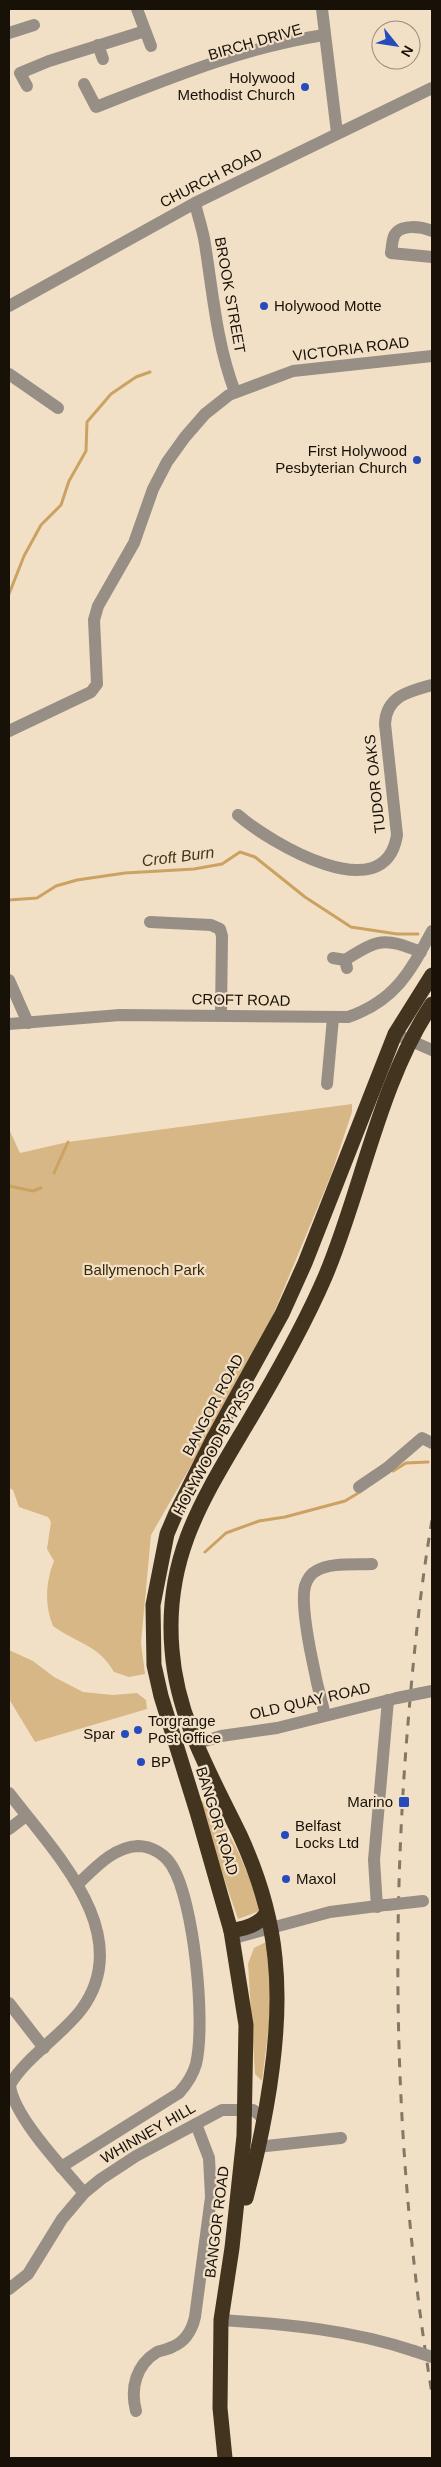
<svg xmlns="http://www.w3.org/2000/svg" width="441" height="2467" font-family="Helvetica,sans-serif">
<rect width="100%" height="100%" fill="#f2e0c6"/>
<g fill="#d8b786">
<path d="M 352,1104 L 352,1112 L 331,1175 L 270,1322 L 241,1379 L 151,1535 L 141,1643 L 145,1674 L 129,1677 L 114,1672 C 99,1645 76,1643 53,1626 C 44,1605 46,1581 54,1561 L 47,1549 L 51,1522 L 48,1517 L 19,1507 L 13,1490 L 9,1488 L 9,1129 L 20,1153 L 68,1142 Z"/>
<path d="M 9,1650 L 33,1661 L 54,1677 L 83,1692 L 113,1695 L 137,1693 L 146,1700 L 147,1709 L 35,1742 L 9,1699 Z"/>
<path d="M 196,1797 C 229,1817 248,1875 262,1910 L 238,1919 Z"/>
<path d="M 268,1941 L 273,1994 L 262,2081 L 255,2074 L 248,1964 L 254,1948 Z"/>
</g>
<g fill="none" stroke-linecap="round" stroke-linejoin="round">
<g stroke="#cca263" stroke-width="3">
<path d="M 9,594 L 24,556 L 41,525 L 61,505 L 69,481 L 86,451 L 87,422 L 111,394 L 136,377 L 150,372"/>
<path d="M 9,900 L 37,898 L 56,886 L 77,880 L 125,873 L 194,869 L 222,864 L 240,852 L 255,857 L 305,897 L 351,927 L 397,934 L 418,934"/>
<path d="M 54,1173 L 68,1142"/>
<path d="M 9,1186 L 33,1191 L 41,1188"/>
<path d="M 393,1471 L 406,1463 L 428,1462"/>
<path d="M 205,1552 L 226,1533 L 259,1521 L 285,1517 L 345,1501 L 360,1492"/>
</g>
<g stroke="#978f85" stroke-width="12">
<path d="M 137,9 L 151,46"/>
<path d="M 322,9 L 337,133"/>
<path d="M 9,33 L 34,25"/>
<path d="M 98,45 L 103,59"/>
<path d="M 84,84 L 96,107 C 170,78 245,47 324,35"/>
<path d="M 27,86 L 20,73 L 49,61 L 145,31"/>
<path d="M 195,203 C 198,217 203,230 205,244 C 213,295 217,345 235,392"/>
<path d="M 432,231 C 422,227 400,223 394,236 C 392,241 392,247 391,253 L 432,257"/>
<path d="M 9,306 L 195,203 L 432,88"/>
<path d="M 9,374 L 58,408"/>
<path d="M 9,731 L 91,692 L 97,684 L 94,620 L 98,606 L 134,543 L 153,489 L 167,462 L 185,437 L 205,414 L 229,395 L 293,371 L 432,356"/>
<path d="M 238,815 C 269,842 385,912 397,835 L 385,724 C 386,696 410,691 432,685"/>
<path d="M 150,922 L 211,925 L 220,929 L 222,936 L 221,1015"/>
<path d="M 333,958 L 345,960 L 347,968"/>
<path d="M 345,960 C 378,939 384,937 421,952"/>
<path d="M 9,980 L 28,1023"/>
<path d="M 9,1024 L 120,1015 L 348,1017 C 395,1001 410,972 432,931"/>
<path d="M 395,1034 L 432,1050"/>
<path d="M 327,1084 L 333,1018"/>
<path d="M 359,1487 L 387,1468 L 422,1438 L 432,1443"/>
<path d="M 422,1693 L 432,1691"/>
<path d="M 325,1715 C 318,1689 299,1610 305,1586 C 307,1580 310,1574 316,1571 C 330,1562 356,1565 372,1564"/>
<path d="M 195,1744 L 221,1736 L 277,1728 L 397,1698"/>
<path d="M 9,1793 C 53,1851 138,1934 81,2010 C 62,2035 24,2059 10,2085 C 13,2116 64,2169 84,2193"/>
<path d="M 9,1829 L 26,1816"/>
<path d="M 377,1907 L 374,1860 L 388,1700"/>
<path d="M 238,1937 L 330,1912 L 385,1905"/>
<path d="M 9,2003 L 44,2048"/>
<path d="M 257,2147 L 341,2138"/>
<path d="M 61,2167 L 179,2093 C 187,2084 193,2075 196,2064 C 206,2023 194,1901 172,1866 C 165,1854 151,1846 138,1846 C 113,1847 94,1869 78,1884"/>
<path d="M 9,2289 L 28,2274 L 62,2219 L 84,2193 L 101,2179 L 136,2156 L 222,2110 L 253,2110 L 263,2118"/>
<path d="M 221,2320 C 287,2324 351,2330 414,2351"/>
<path d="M 136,2411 C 130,2388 136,2365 157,2352 C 162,2350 167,2350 172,2347 C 185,2342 192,2330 195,2317 L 211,2197 L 209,2158 L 196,2124"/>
</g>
<g stroke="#42341f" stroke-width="15">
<path d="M 231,1931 C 245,1928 257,1926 266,1914"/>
<path d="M 246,2198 C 265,2126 283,2032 275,1958 C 271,1917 257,1872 240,1835 C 211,1775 177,1718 172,1650 C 164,1558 202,1500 247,1424 C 275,1377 303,1328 325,1277 C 362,1190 379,1083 432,1004"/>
<path d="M 225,2458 L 220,2408 L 221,2320 L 232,2248 L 244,2136 L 246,2025 L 231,1931 L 197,1812 L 161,1696 L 154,1665 L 153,1605 L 167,1534 L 176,1513 L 213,1439 L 282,1314 L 305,1263 L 395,1034 L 432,975"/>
</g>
<path stroke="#837766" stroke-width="3" stroke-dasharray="9 9" stroke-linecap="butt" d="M 432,1520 C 419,1596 412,1672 406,1748 C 390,1963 397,2181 432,2394"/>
<g stroke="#978f85" stroke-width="12">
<path d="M 397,1698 L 422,1693"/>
<path d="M 387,1905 L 423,1901"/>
<path d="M 414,2351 L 432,2357"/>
</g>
</g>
<g fill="#264cbb" stroke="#f2e0c6" stroke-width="2">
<circle cx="305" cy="87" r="5"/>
<circle cx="264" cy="306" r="5"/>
<circle cx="417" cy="460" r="5"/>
<circle cx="138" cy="1730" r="5"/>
<circle cx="125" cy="1734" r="5"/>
<circle cx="141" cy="1762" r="5"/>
<rect x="398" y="1796" width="12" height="12" rx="2.5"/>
<circle cx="285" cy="1835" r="5"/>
<circle cx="286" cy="1879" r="5"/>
</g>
<g text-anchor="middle" stroke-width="4.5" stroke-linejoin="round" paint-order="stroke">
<g font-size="15" fill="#171108" stroke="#f2e0c6">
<text transform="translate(255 42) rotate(-16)" y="5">BIRCH DRIVE</text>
<text transform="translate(211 178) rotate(-27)" y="5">CHURCH ROAD</text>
<text transform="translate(230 295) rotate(80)" y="5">BROOK STREET</text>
<text transform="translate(351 349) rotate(-7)" y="5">VICTORIA ROAD</text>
<text transform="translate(375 784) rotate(-96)" y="5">TUDOR OAKS</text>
<text transform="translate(241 1000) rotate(1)" y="5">CROFT ROAD</text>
<text transform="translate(213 1405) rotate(-62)" y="5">BANGOR ROAD</text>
<text transform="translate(214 1448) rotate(-61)" y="5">HOLYWOOD BYPASS</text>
<text transform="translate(310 1701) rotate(-13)" y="5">OLD QUAY ROAD</text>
<text transform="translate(217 1821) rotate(73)" y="5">BANGOR ROAD</text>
<text transform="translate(148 2133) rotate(-30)" y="5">WHINNEY HILL</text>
<text transform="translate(217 2222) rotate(-83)" y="5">BANGOR ROAD</text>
</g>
<g font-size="15" fill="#171108" stroke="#f2e0c6" text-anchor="start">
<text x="295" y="83" text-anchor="end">Holywood<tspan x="295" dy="17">Methodist Church</tspan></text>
<text x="274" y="311">Holywood Motte</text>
<text x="407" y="456" text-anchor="end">First Holywood<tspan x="407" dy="17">Pesbyterian Church</tspan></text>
<text x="148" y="1726">Torgrange<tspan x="148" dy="17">Post Office</tspan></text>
<text x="115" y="1739" text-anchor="end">Spar</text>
<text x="151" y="1767">BP</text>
<text x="393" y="1807" text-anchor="end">Marino</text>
<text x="295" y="1831">Belfast<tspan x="295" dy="17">Locks Ltd</tspan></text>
<text x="296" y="1884">Maxol</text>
</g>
<g font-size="15" fill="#39270a" stroke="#f2e0c6">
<text x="144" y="1275">Ballymenoch Park</text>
</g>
<g font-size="16" font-style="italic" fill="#463418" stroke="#f2e0c6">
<text transform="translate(178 856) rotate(-7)" y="6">Croft Burn</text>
</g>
</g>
<rect width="441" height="2467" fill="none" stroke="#171108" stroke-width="20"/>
<g transform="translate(396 45) rotate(120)"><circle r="24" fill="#f2e0c6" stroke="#9a8d7a"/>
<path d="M0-4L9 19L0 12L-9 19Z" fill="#264cbb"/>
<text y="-8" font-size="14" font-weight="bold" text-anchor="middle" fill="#171108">N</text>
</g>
</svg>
